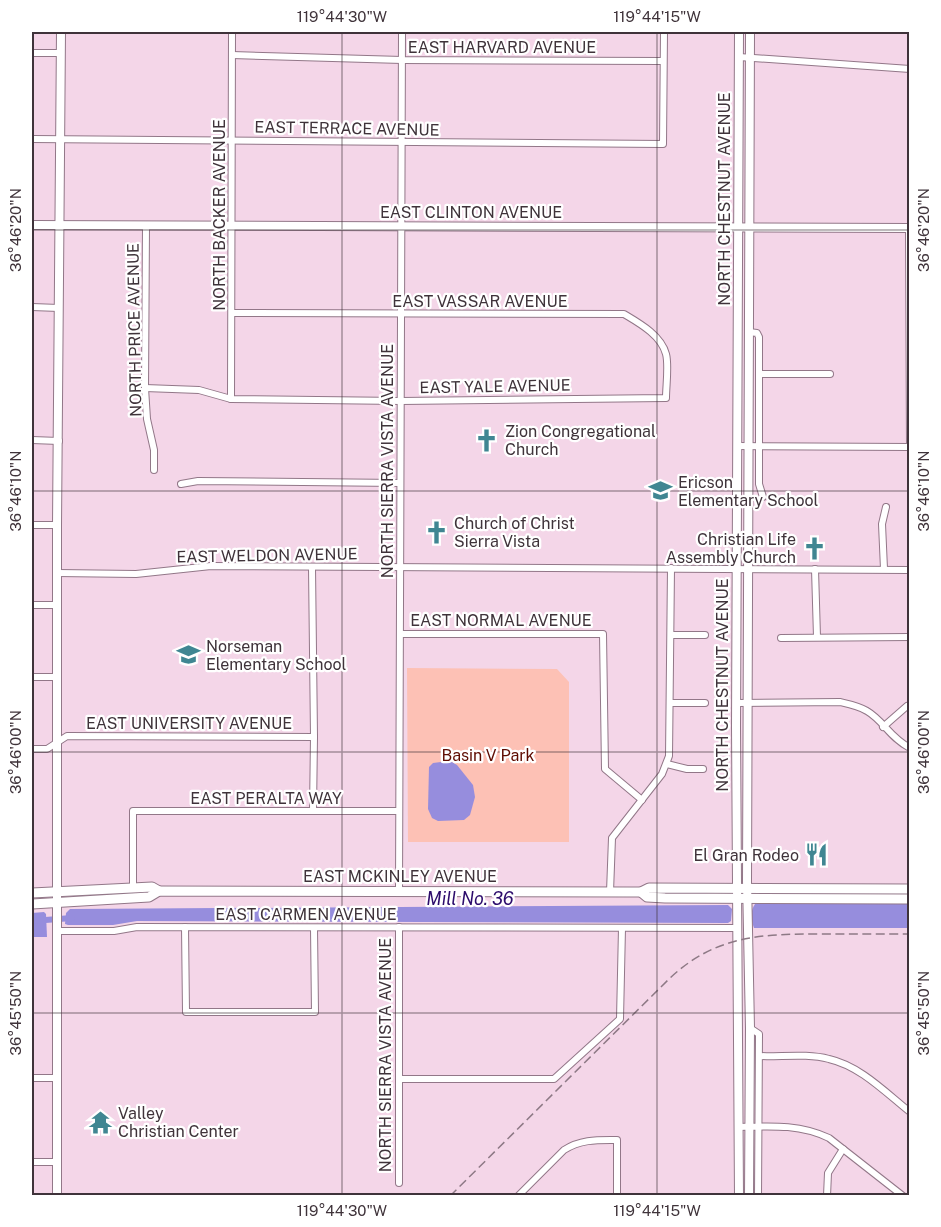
<svg xmlns="http://www.w3.org/2000/svg" width="941" height="1227" font-family="'Public Sans',sans-serif">
<rect width="100%" height="100%" fill="#f4d6e8"/>
<path fill="#fdc1b5" d="M 407,668 L 557,669 L 569,682 L 569,842 L 408,842 Z"/>
<g fill="#968ddd">
<path d="M 441,762 L 452,762 L 457,765 L 473,785 L 475,797 L 470,815 L 464,820 L 438,821 L 432,818 L 428,809 L 429,767 L 433,763 Z"/>
<path d="M 755,904 L 909,904 L 909,928 L 754,928 C 751,920 750,911 755,904 Z"/>
<path d="M 728,905 L 732,909 L 731,921 L 728,923 L 137,921 L 113,925 L 68,925 L 65,924 L 66,913 L 70,909 Z"/>
<path d="M 44,912 L 46,914 L 47,937 L 32,937 L 32,913 Z"/>
</g>
<g fill="none" stroke-linecap="round" stroke-linejoin="round">
<path stroke="#968ddd" stroke-width="6" d="M 32,921 L 72,918"/>
<defs>
<g id="street">
<path d="M 32,53 L 61,53"/>
<path d="M 232,55 L 402,60 L 663,61"/>
<path d="M 739,57 L 910,69"/>
<path d="M 32,139 L 663,144 L 664,32"/>
<path d="M 146,225 L 145,388 L 147,419 L 154,450 L 154,470"/>
<path d="M 32,307 L 59,308"/>
<path d="M 749,332 L 757,333 L 759,337 L 759,484 L 763,497"/>
<path d="M 759,374 L 830,374"/>
<path d="M 145,388 L 199,390 L 231,399 L 401,401 L 666,398 C 666,386 669,365 666,354 C 661,335 639,323 624,314 L 233,313"/>
<path d="M 231,399 L 232,32"/>
<path d="M 32,440 L 59,441"/>
<path d="M 738,446 L 910,447 L 909,228"/>
<path d="M 181,484 L 198,481 L 400,483"/>
<path d="M 32,525 L 57,525"/>
<path d="M 312,567 L 314,737 L 313,811"/>
<path d="M 815,569 L 817,637"/>
<path d="M 884,569 L 882,524 L 886,507"/>
<path d="M 57,573 L 136,574 L 211,566 L 910,570"/>
<path d="M 32,605 L 58,605"/>
<path d="M 400,634 L 603,634 L 605,769 L 642,800"/>
<path d="M 671,635 L 705,635"/>
<path d="M 781,638 L 910,637"/>
<path d="M 32,677 L 57,677"/>
<path d="M 671,703 L 705,703"/>
<path d="M 737,703 L 840,702 C 849,704 859,706 867,711 C 884,721 889,737 910,748"/>
<path d="M 883,727 L 907,706"/>
<path d="M 32,749 L 47,749 L 67,736 L 314,737"/>
<path d="M 667,764 L 687,769 L 703,769"/>
<path d="M 133,888 L 133,811 L 399,811"/>
<path d="M 399,891 L 402,32"/>
<path d="M 610,892 L 612,838 L 662,774 L 669,756 L 671,568"/>
<path d="M 185,927 L 186,1012 L 315,1012 L 314,928"/>
<path d="M 399,927 L 399,1183"/>
<path d="M 56,931 L 114,931 L 137,927 L 737,928"/>
<path d="M 750,1028 L 759,1034 L 758,1196"/>
<path d="M 759,1056 C 781,1057 807,1053 829,1059 C 860,1066 885,1092 910,1112"/>
<path d="M 32,1078 L 56,1078"/>
<path d="M 399,1079 L 554,1079 L 620,1019 L 622,928"/>
<path d="M 739,1127 C 771,1126 800,1124 829,1138 L 903,1196"/>
<path d="M 32,1162 L 57,1162"/>
<path d="M 518,1196 L 564,1150 C 581,1139 598,1140 617,1140 L 617,1196"/>
<path d="M 827,1196 L 828,1173 L 843,1149"/>
</g>
<g id="secondary">
<path d="M 32,225 L 910,228"/>
<path d="M 57,1196 L 57,525 L 61,32"/>
<path d="M 739,1196 L 736,727 L 739,32"/>
<path d="M 749,1196 L 750,1028 L 747,881 L 750,32"/>
</g>
<g id="primary">
<path d="M 641,892 L 647,897 L 665,898 L 910,899"/>
<path d="M 32,893 L 152,887 L 159,891"/>
<path d="M 32,904 L 149,897 L 159,891 L 632,892 L 641,892 L 649,888 L 910,889"/>
</g>
</defs>
<use href="#street" stroke="#927788" stroke-width="8"/>
<use href="#secondary" stroke="#927788" stroke-width="10"/>
<use href="#primary" stroke="#927788" stroke-width="11"/>
<use href="#street" stroke="#fff" stroke-width="6"/>
<use href="#secondary" stroke="#fff" stroke-width="8"/>
<use href="#primary" stroke="#fff" stroke-width="9"/>
<path stroke="#8d7985" stroke-width="1.5" stroke-dasharray="9 4.5" stroke-linecap="butt" d="M 450,1196 L 670,978 C 716,935 762,934 821,934 C 851,934 880,934 910,934"/>
</g>
<path fill="none" stroke="#3f333a" stroke-width="1.5" stroke-opacity="0.45" d="M 342,32 L 342,1196M 657,32 L 657,1196M 32,230 L 910,230M 32,491 L 910,491M 32,752 L 910,752M 32,1013 L 910,1013"/>
<defs>
<symbol id="church-bare" viewBox="-9 -9 18 18"><path d="M-1.2-6h2.4v3.5h3.3v2.4h-3.3V6h-2.4V-.1h-3.3v-2.4h3.3Z" fill="#408692" stroke="#fff" stroke-width="2.5" paint-order="stroke"/></symbol>
<symbol id="school-bare" viewBox="-9 -9 18 18"><path d="M0-5L7-2L0 1L-7-2ZM-4 1L0 2.5L4 1V4Q0 6-4 4Z" fill="#408692" stroke="#fff" stroke-width="2.5" paint-order="stroke"/></symbol>
<symbol id="restaurant-bare" viewBox="-9 -9 18 18"><path d="M-5-6h1v4h1v-4h1v4h1v-4h1v5L-1.5 .5V6h-2V.5L-5-1ZM5-6V6H3V1.5H1.5Q1.5-4 5-6Z" fill="#408692" stroke="#fff" stroke-width="2.5" paint-order="stroke"/></symbol>
<symbol id="temple-bare" viewBox="-9 -9 18 18"><path d="M0-6L5-2H3V0L6.5 2.5H4V6H1.5V3h-3V6H-4V2.5H-6.5L-3 0V-2H-5Z" fill="#408692" stroke="#fff" stroke-width="2.5" paint-order="stroke"/></symbol>
</defs>
<g fill-rule="evenodd">
<use href="#church-bare" x="470" y="424" width="33" height="33"/>
<use href="#school-bare" x="644" y="474" width="33" height="33"/>
<use href="#church-bare" x="420" y="516" width="33" height="33"/>
<use href="#church-bare" x="798" y="532" width="33" height="33"/>
<use href="#school-bare" x="172" y="638" width="33" height="33"/>
<use href="#restaurant-bare" x="800" y="838" width="33" height="33"/>
<use href="#temple-bare" x="84" y="1106" width="33" height="33"/>
</g>
<g text-anchor="middle" stroke-width="4.5" stroke-linejoin="round" paint-order="stroke">
<g font-size="16" fill="#3f333a" stroke="#fff">
<text x="502" y="53">EAST HARVARD AVENUE</text>
<text transform="translate(347 128) rotate(1)" y="6">EAST TERRACE AVENUE</text>
<text transform="translate(724 199) rotate(-90)" y="6">NORTH CHESTNUT AVENUE</text>
<text x="471" y="218">EAST CLINTON AVENUE</text>
<text transform="translate(219 215) rotate(-90)" y="6">NORTH BACKER AVENUE</text>
<text x="480" y="307">EAST VASSAR AVENUE</text>
<text transform="translate(134 330) rotate(-91)" y="6">NORTH PRICE AVENUE</text>
<text transform="translate(495 386) rotate(-1)" y="6">EAST YALE AVENUE</text>
<text transform="translate(387 461) rotate(-90)" y="6">NORTH SIERRA VISTA AVENUE</text>
<text transform="translate(267 555) rotate(-1)" y="6">EAST WELDON AVENUE</text>
<text x="501" y="626">EAST NORMAL AVENUE</text>
<text transform="translate(722 685) rotate(-90)" y="6">NORTH CHESTNUT AVENUE</text>
<text x="189" y="729">EAST UNIVERSITY AVENUE</text>
<text x="266" y="804">EAST PERALTA WAY</text>
<text x="400" y="882">EAST MCKINLEY AVENUE</text>
<text x="306" y="920">EAST CARMEN AVENUE</text>
<text transform="translate(385 1055) rotate(-90)" y="6">NORTH SIERRA VISTA AVENUE</text>
</g>
<g font-size="16" fill="#3f333a" stroke="#fff" text-anchor="start">
<text x="505" y="437">Zion Congregational<tspan x="505" dy="18">Church</tspan></text>
<text x="678" y="488">Ericson<tspan x="678" dy="18">Elementary School</tspan></text>
<text x="454" y="529">Church of Christ<tspan x="454" dy="18">Sierra Vista</tspan></text>
<text x="796" y="545" text-anchor="end">Christian Life<tspan x="796" dy="18">Assembly Church</tspan></text>
<text x="206" y="652">Norseman<tspan x="206" dy="18">Elementary School</tspan></text>
<text x="799" y="861" text-anchor="end">El Gran Rodeo</text>
<text x="118" y="1119">Valley<tspan x="118" dy="18">Christian Center</tspan></text>
</g>
<g font-size="16" fill="#5e0b00" stroke="#fff">
<text x="488" y="761">Basin V Park</text>
</g>
<g font-size="18" font-style="italic" fill="#2d0c6c" stroke="#fff">
<text x="470" y="905">Mill No. 36</text>
</g>
</g>
<rect width="941" height="1227" fill="none" stroke="#ffffff" stroke-width="66"/>
<rect x="33" y="33" width="875" height="1161" fill="none" stroke="#3f333a" stroke-width="2"/>
<g font-size="15" text-anchor="middle" fill="#3f333a">
<text x="342" y="22">119°44'30"W</text>
<text x="657" y="22">119°44'15"W</text>
<text transform="translate(16 230) rotate(-90)" y="5">36°46'20"N</text>
<text transform="translate(924 230) rotate(-90)" y="5">36°46'20"N</text>
<text transform="translate(16 491) rotate(-90)" y="5">36°46'10"N</text>
<text transform="translate(924 491) rotate(-90)" y="5">36°46'10"N</text>
<text transform="translate(16 752) rotate(-90)" y="5">36°46'00"N</text>
<text transform="translate(924 752) rotate(-90)" y="5">36°46'00"N</text>
<text transform="translate(16 1013) rotate(-90)" y="5">36°45'50"N</text>
<text transform="translate(924 1013) rotate(-90)" y="5">36°45'50"N</text>
<text x="342" y="1216">119°44'30"W</text>
<text x="657" y="1216">119°44'15"W</text>
</g>
</svg>
